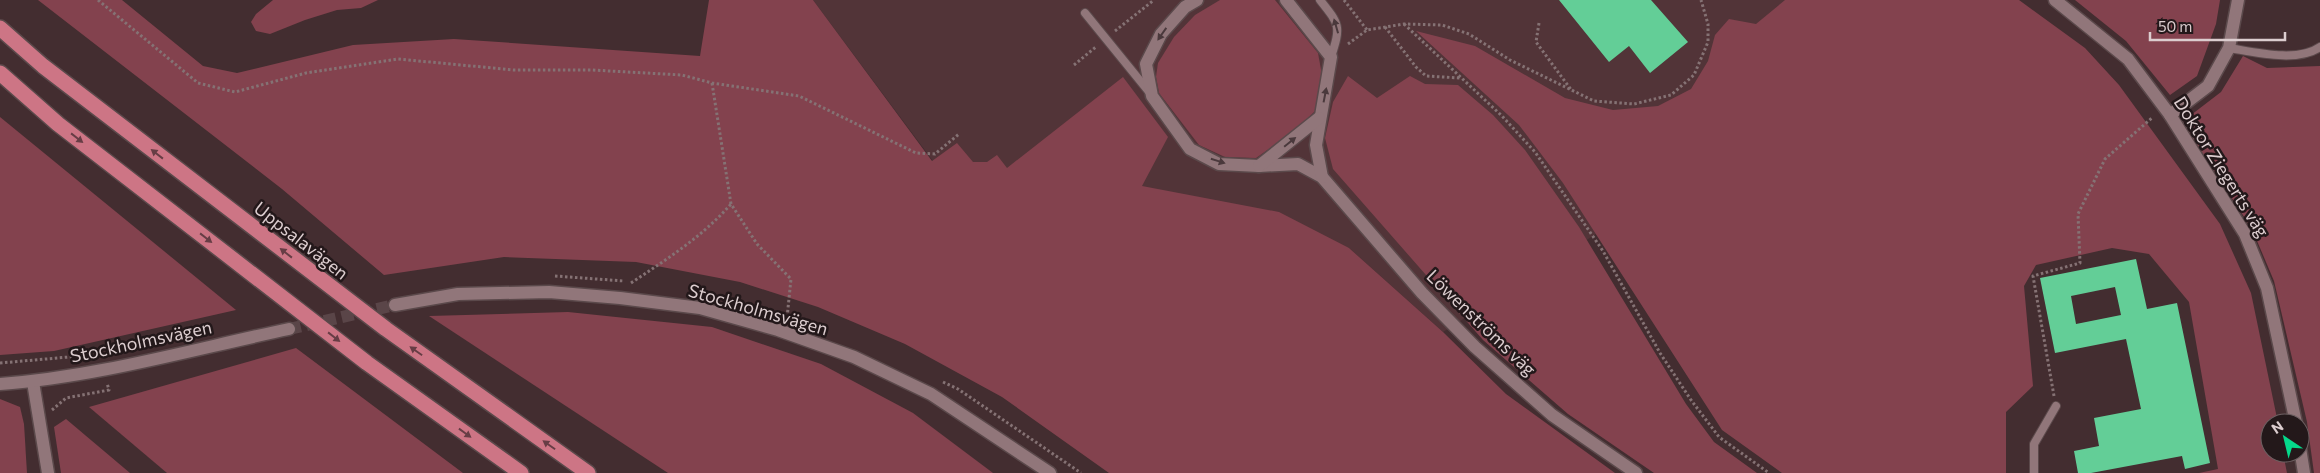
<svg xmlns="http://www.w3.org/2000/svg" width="2320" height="473" font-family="Commissioner,sans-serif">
<rect width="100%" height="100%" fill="#432d30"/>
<path fill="#523438" d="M 813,0 L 1961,0 L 1443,332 L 1349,248 L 965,204 Z"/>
<g fill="#83424e">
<path d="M 38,0 L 122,0 L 203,66 L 237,73 L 353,45 L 454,39 L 700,56 L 709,0 L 813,0 L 932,161 L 957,143 L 973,162 L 987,162 L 997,155 L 1007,168 L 1123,77 L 1168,137 L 1142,186 L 1279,212 L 1349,248 L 1443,332 L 1506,394 L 1615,473 L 1109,473 L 1002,397 L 905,344 L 818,307 L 740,282 L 636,262 L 504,257 L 384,275 L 282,189 Z"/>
<path d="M 273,0 L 378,0 L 361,8 L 337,10 L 305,20 L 270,34 L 256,31 L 251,22 L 256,14 Z"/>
<path d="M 1220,0 L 1275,0 L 1318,53 L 1323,81 L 1315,111 L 1296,130 L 1256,158 L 1225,157 L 1199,145 L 1159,93 L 1156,77 L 1158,63 L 1174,37 L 1195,15 Z"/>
<path d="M 1785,0 L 2019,0 L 2085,48 L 2119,85 L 2220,224 L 2251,293 L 2278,423 L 2270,423 L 2270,453 L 2283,453 L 2287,473 L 2199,473 L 2218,469 L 2189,302 L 2149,254 L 2112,248 L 2036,265 L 2024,286 L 2033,386 L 2006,412 L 2006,473 L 1782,473 L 1722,430 L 1563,183 L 1519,125 L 1416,31 L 1475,46 L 1565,98 L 1613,110 L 1658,106 L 1691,89 L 1708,61 L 1715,35 L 1729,19 L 1756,24 Z"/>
<path d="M 2075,0 L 2220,0 L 2216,24 L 2197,76 L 2170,95 L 2126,41 Z"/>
<path d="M 2243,56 L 2267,68 L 2320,66 L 2320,473 L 2314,473 L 2307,422 L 2274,281 L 2252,229 L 2188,131 L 2191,115 L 2221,92 Z"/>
<path d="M 1348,76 L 1377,98 L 1410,76 L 1425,84 L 1458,85 L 1493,115 L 1525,150 L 1579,227 L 1686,404 L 1714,442 L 1757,473 L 1654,473 L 1568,414 L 1483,340 L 1333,169 L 1325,138 L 1333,102 Z"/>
<path d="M 0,117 L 236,310 L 54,351 L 0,355 Z"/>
<path d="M 568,312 L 712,327 L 821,364 L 913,413 L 993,473 L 668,473 L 429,316 Z"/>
<path d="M 296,348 L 463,473 L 167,473 L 89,407 Z"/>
<path d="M 0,399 L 20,407 L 24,424 L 27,473 L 0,473 Z"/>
<path d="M 66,419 L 130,473 L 61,473 L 54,427 Z"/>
</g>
<g fill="#63ce97" fill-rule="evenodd">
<path d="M 1559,0 L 1651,0 L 1688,42 L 1650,73 L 1629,46 L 1609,62 Z"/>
<path d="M 2136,259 L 2147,309 L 2177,303 L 2210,463 L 2185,469 L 2182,456 L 2091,473 L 2078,473 L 2074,451 L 2099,446 L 2094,418 L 2141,409 L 2126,339 L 2055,353 L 2040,278 ZM 2115,287 L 2121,315 L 2076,324 L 2071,296 Z"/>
</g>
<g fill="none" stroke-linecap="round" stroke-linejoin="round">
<path stroke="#5a4548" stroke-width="12" stroke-dasharray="12 6" stroke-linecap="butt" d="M 289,329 L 395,305"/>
<defs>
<g id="service">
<path d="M 1320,0 C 1340,25 1341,26 1331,57"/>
<path d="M 1085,13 L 1150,93"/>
<path d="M 2229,48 C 2254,52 2298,63 2320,47"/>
<path d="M 2034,473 L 2034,444 L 2056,406"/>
</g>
<g id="minor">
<path d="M 1197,0 L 1185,7 L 1161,34 L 1146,64 L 1152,96 L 1190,149 L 1219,164 L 1259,166 L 1298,164 L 1322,177 L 1422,293 L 1475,347 L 1552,415 L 1636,473"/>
<path d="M 1286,0 L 1331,57 L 1316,145 L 1322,177"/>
<path d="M 2055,0 L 2128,59 L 2170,115 L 2245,234 L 2267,288 L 2296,423"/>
<path d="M 2170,115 L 2208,86 L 2229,48 L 2238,0"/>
<path d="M 1259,166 L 1319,118"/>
<path d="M 33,382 L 48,473"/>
<path d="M 2300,448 L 2304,473"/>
</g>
<g id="tertiary">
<path d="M 395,305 L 458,294 L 549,292 L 620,298 L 700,308 L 778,330 L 854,357 L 931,394 L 1050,473"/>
<path d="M 0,384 C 97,377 194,349 289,329"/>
</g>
<g id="motorway">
<path d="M 0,28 L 43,66 L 386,329 L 588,473"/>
<path d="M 0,73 L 58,124 L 367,363 L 521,473"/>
</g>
</defs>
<use href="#service" stroke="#5b494b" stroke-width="10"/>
<use href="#minor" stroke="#5b494b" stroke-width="15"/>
<use href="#tertiary" stroke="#5b494b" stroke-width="15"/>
<use href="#motorway" stroke="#5b494b" stroke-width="18"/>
<g stroke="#857274" stroke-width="3" stroke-dasharray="2.5 2.5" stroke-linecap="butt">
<path d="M 98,0 L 198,83 L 235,92 L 306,73 L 398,59 L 514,70 L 592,70 L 682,75 L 712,83 L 799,96 L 916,153 L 935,154 L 959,134"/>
<path d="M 1344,0 L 1367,30"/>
<path d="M 1539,23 L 1536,42 L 1572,91"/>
<path d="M 1404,24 L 1502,116 L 1535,152 L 1603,251 L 1660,353 L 1691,400 L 1719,437 L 1769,473"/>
<path d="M 1385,27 L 1416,67 L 1426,76 L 1460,78"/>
<path d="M 1115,31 L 1154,0"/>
<path d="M 1348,44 L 1367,30 L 1404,24 L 1442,25 L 1469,34 L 1510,60 L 1594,101 L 1634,104 L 1671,95 L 1694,75 L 1708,42 L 1708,24 L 1701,0"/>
<path d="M 1074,65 L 1097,46"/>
<path d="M 712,83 L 731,204 L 757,244 L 791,279 L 787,318"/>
<path d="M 555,276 L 624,281"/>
<path d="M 631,283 C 667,259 702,237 731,204"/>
<path d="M 0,363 L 92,355"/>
<path d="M 943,382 L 958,389 L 1081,473"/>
<path d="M 2054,396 L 2033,276 L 2080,263 L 2078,214 L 2105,159 L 2153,117"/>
<path d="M 52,410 L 66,398 L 109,390 L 107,383"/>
</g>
<use href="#service" stroke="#91767a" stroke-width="8"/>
<use href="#minor" stroke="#91767a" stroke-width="12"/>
<use href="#tertiary" stroke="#91767a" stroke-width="12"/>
<use href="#motorway" stroke="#cd7585" stroke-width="15"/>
</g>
<defs><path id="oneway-solid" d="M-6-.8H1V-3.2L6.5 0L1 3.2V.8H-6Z" transform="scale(1.25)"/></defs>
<g fill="#4a393c">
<use href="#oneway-solid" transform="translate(1336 26) rotate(-106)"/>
<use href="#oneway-solid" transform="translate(1162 34) rotate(125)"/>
<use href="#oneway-solid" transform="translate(1325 95) rotate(-79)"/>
<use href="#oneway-solid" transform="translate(1290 142) rotate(-39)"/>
<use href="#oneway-solid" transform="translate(1218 161) rotate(18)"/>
</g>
<g fill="#673d45">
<use href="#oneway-solid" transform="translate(77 138) rotate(38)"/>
<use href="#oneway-solid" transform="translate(157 154) rotate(-142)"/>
<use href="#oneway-solid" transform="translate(206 238) rotate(38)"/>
<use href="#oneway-solid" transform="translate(286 253) rotate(-142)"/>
<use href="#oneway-solid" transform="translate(334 337) rotate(38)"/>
<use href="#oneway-solid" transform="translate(416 351) rotate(-145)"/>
<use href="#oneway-solid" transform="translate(465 433) rotate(36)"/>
<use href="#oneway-solid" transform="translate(549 445) rotate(-145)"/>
</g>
<g text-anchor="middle" stroke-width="5" stroke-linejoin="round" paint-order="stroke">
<g font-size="18" fill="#dccdcf" stroke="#23181a">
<text transform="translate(2221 167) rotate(58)" y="6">Doktor Ziegerts väg</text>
<text transform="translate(301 241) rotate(38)" y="6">Uppsalavägen</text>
<text transform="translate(758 310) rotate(16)" y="6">Stockholmsvägen</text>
<text transform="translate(1481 323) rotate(44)" y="6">Löwenströms väg</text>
<text transform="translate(141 342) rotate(-12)" y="6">Stockholmsvägen</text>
</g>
</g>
<g transform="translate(2285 438) rotate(325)"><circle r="24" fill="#23181a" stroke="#6d6062"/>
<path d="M0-4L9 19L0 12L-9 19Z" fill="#05d98b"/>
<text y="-8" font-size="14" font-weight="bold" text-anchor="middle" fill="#dccdcf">N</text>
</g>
<path d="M2150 32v8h135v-8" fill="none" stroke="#dccdcf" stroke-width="2.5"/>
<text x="2158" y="32" font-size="15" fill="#dccdcf" stroke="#23181a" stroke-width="4" paint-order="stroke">50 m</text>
</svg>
